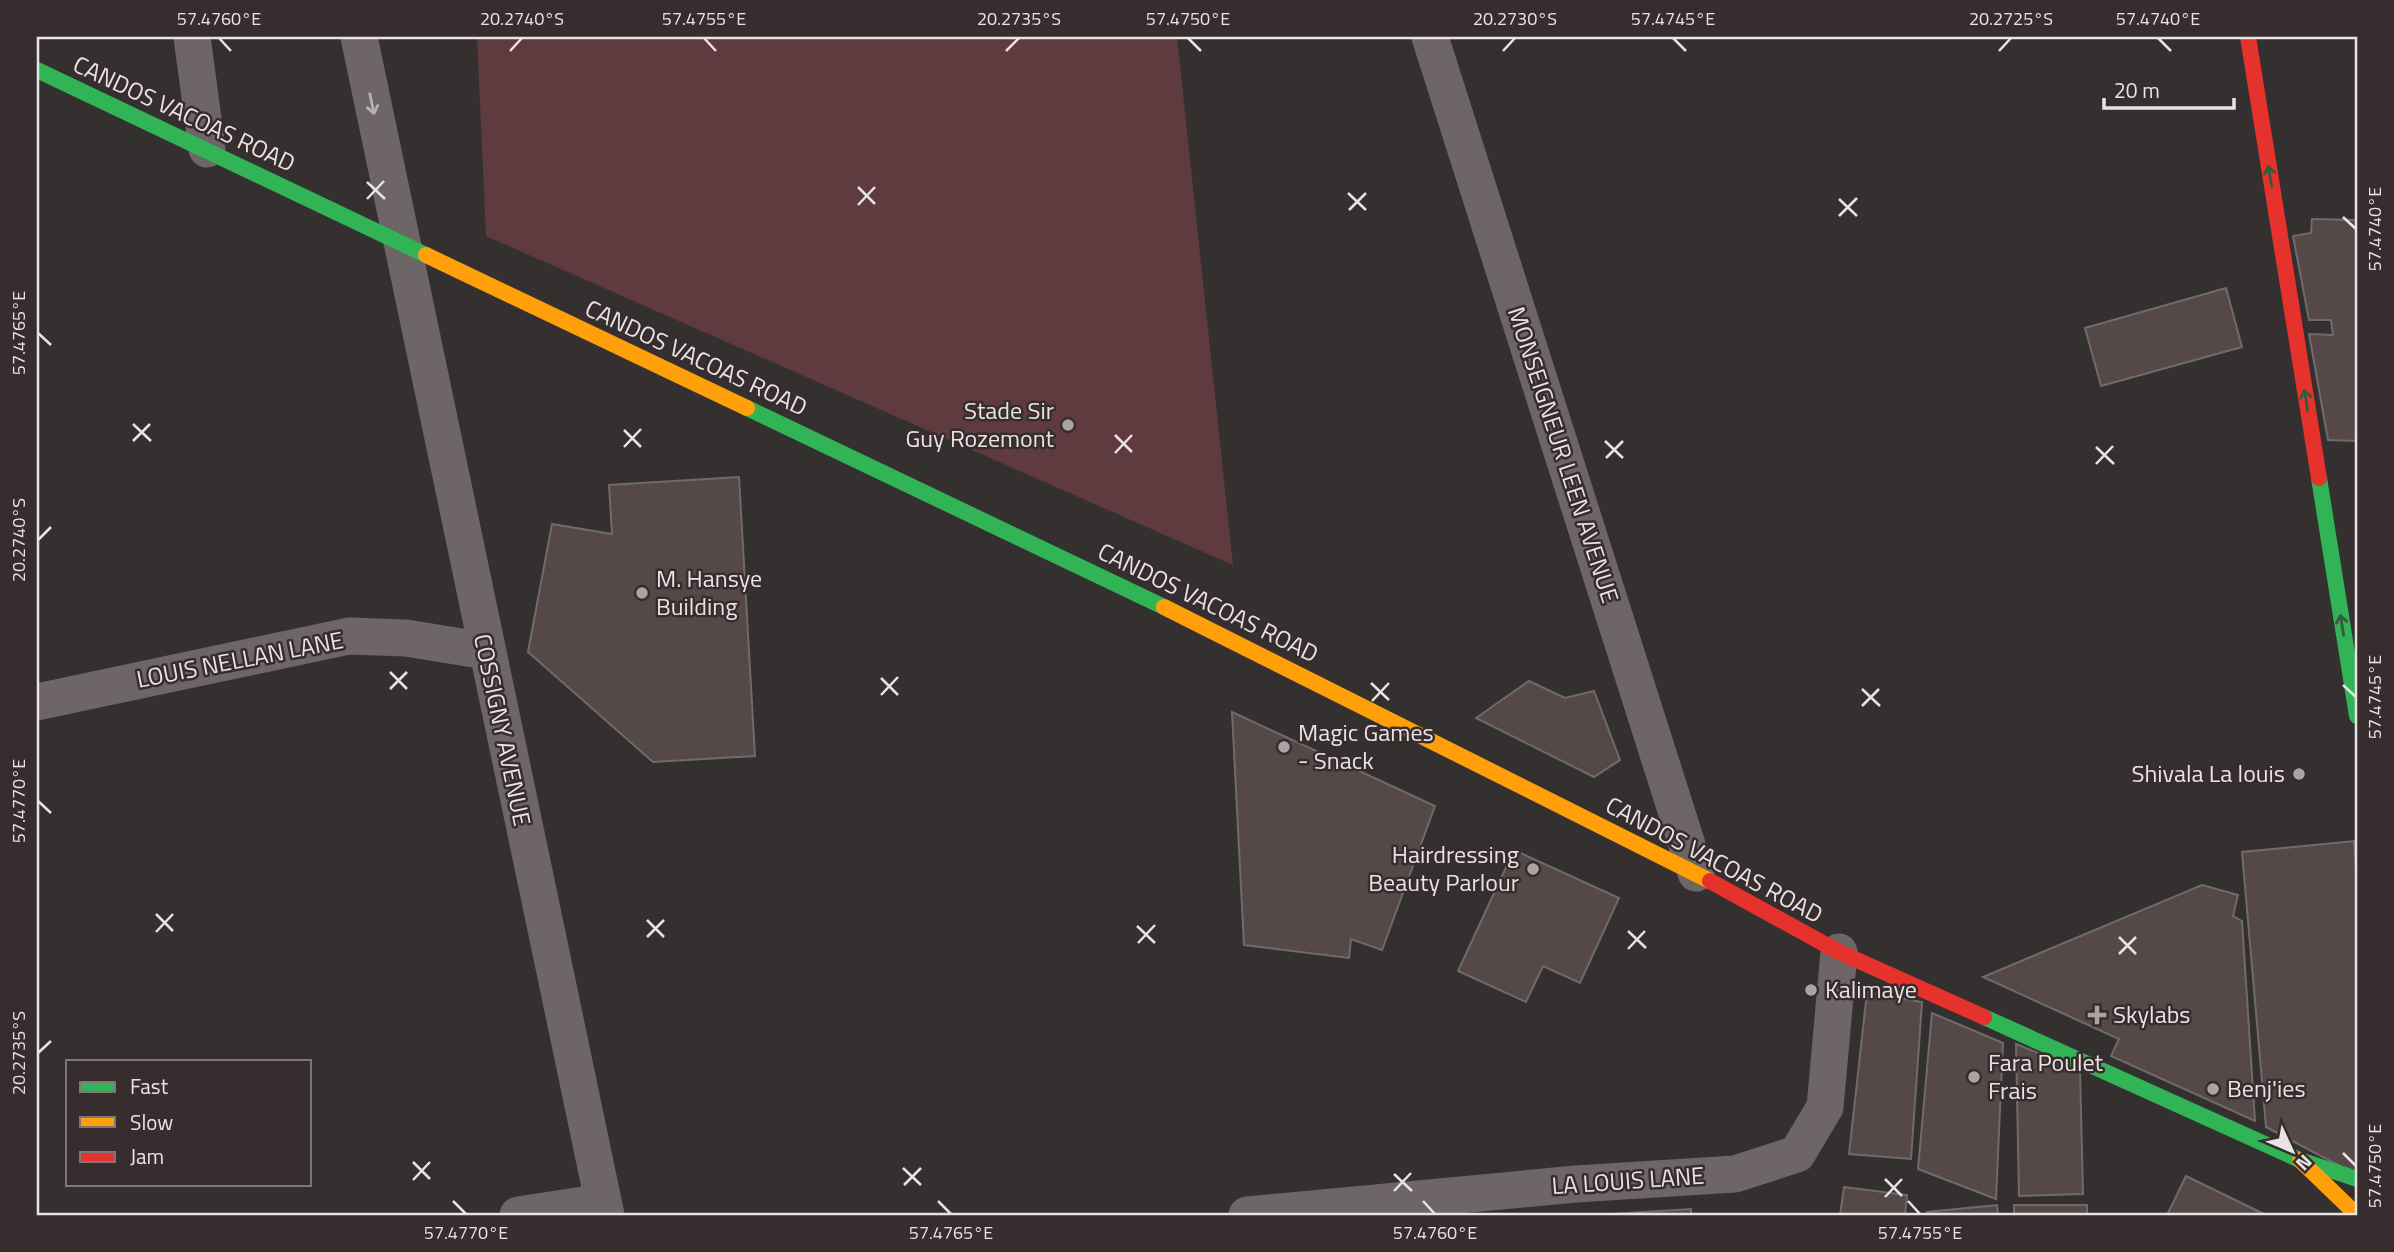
<svg xmlns="http://www.w3.org/2000/svg" width="2394" height="1252" font-family="'Titillium Web',sans-serif">
<rect width="100%" height="100%" fill="#353030"/>
<path fill="#5f3a3e" d="M 477,37 L 1177,37 L 1233,565 L 486,236 Z"/>
<g fill="#554849" stroke="#706b6b" stroke-width="2">
<path d="M 2312,219 L 2357,220 L 2357,441 L 2328,440 L 2309,334 L 2333,335 L 2331,320 L 2309,320 L 2293,236 L 2311,233 Z"/>
<path d="M 2226,288 L 2242,347 L 2101,386 L 2085,328 Z"/>
<path d="M 739,477 L 755,756 L 653,762 L 528,652 L 552,524 L 612,534 L 609,485 Z"/>
<path d="M 1529,681 L 1565,698 L 1594,691 L 1620,760 L 1594,777 L 1476,718 Z"/>
<path d="M 1232,712 L 1435,806 L 1382,950 L 1351,939 L 1349,958 L 1244,945 Z"/>
<path d="M 2354,841 L 2357,882 L 2357,1175 L 2266,1127 L 2242,852 Z"/>
<path d="M 1514,850 L 1619,898 L 1580,983 L 1543,966 L 1526,1002 L 1458,971 Z"/>
<path d="M 2202,885 L 2238,895 L 2233,916 L 2242,921 L 2255,1121 L 2111,1056 L 2119,1039 L 1983,977 Z"/>
<path d="M 1867,992 L 1922,1002 L 1911,1159 L 1849,1154 Z"/>
<path d="M 1932,1013 L 2003,1043 L 1996,1199 L 1918,1169 Z"/>
<path d="M 2016,1044 L 2080,1070 L 2083,1194 L 2019,1196 Z"/>
<path d="M 2186,1176 L 2266,1215 L 2167,1215 Z"/>
<path d="M 1844,1187 L 1907,1195 L 1905,1215 L 1840,1215 Z"/>
<path d="M 1997,1205 L 1998,1215 L 1927,1215 L 1927,1212 Z"/>
<rect x="2014" y="1205" width="73" height="10"/>
<path d="M 1691,1209 L 1691,1215 L 1595,1215 Z"/>
</g>
<g fill="none" stroke-linecap="round" stroke-linejoin="round">
<g stroke="#6d6566" stroke-width="37">
<path d="M 192,37 L 207,149"/>
<path d="M 359,37 L 606,1215"/>
<path d="M 1430,37 L 1696,873"/>
<path d="M 37,702 L 349,636 L 406,638 L 486,651"/>
<path d="M 518,1215 L 603,1202"/>
<path d="M 1247,1215 L 1576,1184 L 1735,1174 L 1797,1154 L 1825,1107 L 1839,952"/>
</g>
<g stroke="#30b455" stroke-width="16">
<path d="M 37,70 L 426,255"/>
<path d="M 747,408 L 1164,607"/>
<path d="M 2319,478 L 2357,716"/>
<path d="M 1984,1017 L 2300,1160 L 2357,1179"/>
</g>
<g stroke="#ff9f0a" stroke-width="16">
<path d="M 426,255 L 747,408"/>
<path d="M 1164,607 L 1710,881"/>
<path d="M 2300,1160 L 2357,1215"/>
</g>
<g stroke="#e5322d" stroke-width="16">
<path d="M 2248,37 L 2319,478"/>
<path d="M 1710,881 L 1839,952 L 1984,1017"/>
</g>
</g>
<defs><path id="oneway-shaft" d="M-6 0H5M1.5-3L5.5 0L1.5 3" fill="none" stroke-width="1.6" stroke-linecap="round" stroke-linejoin="round" transform="scale(1.75)"/></defs>
<use stroke="#b8b1b2" href="#oneway-shaft" transform="translate(372 104) rotate(78)"/>
<g stroke="#355c3c">
<use href="#oneway-shaft" transform="translate(2270 176) rotate(-99)"/>
<use href="#oneway-shaft" transform="translate(2306 400) rotate(-99)"/>
<use href="#oneway-shaft" transform="translate(2342 625) rotate(-99)"/>
</g>
<path fill="none" stroke="#eae3e4" stroke-width="2.5" d="M 219,38 L 231,51M 704,38 L 716,51M 1188,38 L 1201,51M 1673,38 L 1686,51M 2158,38 L 2171,51M 510,51 L 522,38M 1006,51 L 1019,38M 1503,51 L 1515,38M 1999,51 L 2011,38M 367,182 L 385,199M 858,187 L 875,204M 1348,193 L 1366,210M 367,199 L 384,181M 1839,199 L 1857,216M 858,205 L 875,187M 1349,210 L 1366,193M 1839,216 L 1857,198M 2343,217 L 2356,229M 38,333 L 51,345M 133,424 L 151,441M 624,430 L 641,447M 1115,435 L 1132,452M 133,441 L 150,424M 1605,441 L 1623,458M 624,447 L 641,429M 2096,447 L 2114,464M 1115,453 L 1132,435M 1606,458 L 1623,441M 2096,464 L 2113,446M 38,540 L 51,527M 390,672 L 407,689M 881,678 L 898,695M 1371,683 L 1389,700M 2343,685 L 2356,697M 390,689 L 407,672M 1862,689 L 1880,706M 881,695 L 898,677M 1372,701 L 1389,683M 1862,706 L 1879,689M 38,801 L 51,813M 156,914 L 173,931M 647,920 L 664,937M 1137,926 L 1155,943M 1628,931 L 1646,948M 156,932 L 173,914M 647,937 L 664,920M 2119,937 L 2136,954M 1138,943 L 1155,925M 1628,949 L 1645,931M 2119,954 L 2136,937M 38,1053 L 51,1041M 2343,1153 L 2356,1166M 413,1162 L 430,1179M 903,1168 L 921,1185M 1394,1174 L 1412,1191M 1885,1179 L 1902,1196M 413,1180 L 430,1162M 904,1185 L 921,1168M 1394,1191 L 1411,1173M 1885,1197 L 1902,1179M 453,1201 L 466,1214M 938,1201 L 951,1214M 1423,1201 L 1435,1214M 1908,1201 L 1920,1214"/>
<g fill="#aba4a5" stroke="#382d2e" stroke-width="2.5">
<circle cx="1068" cy="425" r="7"/>
<circle cx="642" cy="593" r="7"/>
<circle cx="1284" cy="747" r="7"/>
<circle cx="2299" cy="774" r="7"/>
<circle cx="1533" cy="869" r="7"/>
<circle cx="1811" cy="990" r="7"/>
<path d="M2093.5 1004.5h7v7h7v7h-7v7h-7v-7h-7v-7h7z"/>
<circle cx="1974" cy="1077" r="7"/>
<circle cx="2213" cy="1089" r="7"/>
</g>
<g text-anchor="middle" stroke-width="5" stroke-linejoin="round" paint-order="stroke">
<g font-size="24" fill="#eae3e4" stroke="#382d2e">
<text transform="translate(184 114) rotate(25)" y="8">CANDOS VACOAS ROAD</text>
<text transform="translate(696 358) rotate(25)" y="8">CANDOS VACOAS ROAD</text>
<text transform="translate(1563 455) rotate(72)" y="8">MONSEIGNEUR LEEN AVENUE</text>
<text transform="translate(1208 603) rotate(26)" y="8">CANDOS VACOAS ROAD</text>
<text transform="translate(240 660) rotate(-11)" y="8">LOUIS NELLAN LANE</text>
<text transform="translate(502 730) rotate(78)" y="8">COSSIGNY AVENUE</text>
<text transform="translate(1714 860) rotate(28)" y="8">CANDOS VACOAS ROAD</text>
<text transform="translate(1628 1181) rotate(-4)" y="8">LA LOUIS LANE</text>
</g>
<g font-size="24" fill="#eae3e4" stroke="#382d2e" text-anchor="start">
<text x="1054" y="419" text-anchor="end">Stade Sir<tspan x="1054" dy="28">Guy Rozemont</tspan></text>
<text x="656" y="587">M. Hansye<tspan x="656" dy="28">Building</tspan></text>
<text x="1298" y="741">Magic Games<tspan x="1298" dy="28">- Snack</tspan></text>
<text x="2285" y="782" text-anchor="end">Shivala La louis</text>
<text x="1519" y="863" text-anchor="end">Hairdressing<tspan x="1519" dy="28">Beauty Parlour</tspan></text>
<text x="1825" y="998">Kalimaye</text>
<text x="2113" y="1023">Skylabs</text>
<text x="1988" y="1071">Fara Poulet<tspan x="1988" dy="28">Frais</tspan></text>
<text x="2227" y="1097">Benj'ies</text>
</g>
</g>
<rect width="2394" height="1252" fill="none" stroke="#382d2e" stroke-width="77"/>
<rect x="66" y="1060" width="245" height="126" fill="#382d2e" stroke="#7f7677" stroke-width="2"/>
<rect x="80" y="1082" width="35" height="10" fill="#30b455" stroke="#7f7677" stroke-width="2"/>
<text x="130" y="1094" font-size="21" fill="#eae3e4">Fast</text>
<rect x="80" y="1117" width="35" height="10" fill="#ff9f0a" stroke="#7f7677" stroke-width="2"/>
<text x="130" y="1130" font-size="21" fill="#eae3e4">Slow</text>
<rect x="80" y="1152" width="35" height="10" fill="#e5322d" stroke="#7f7677" stroke-width="2"/>
<text x="130" y="1164" font-size="21" fill="#eae3e4">Jam</text>
<g transform="translate(2292 1151) rotate(134)" stroke="#382d2e" stroke-width="5" paint-order="stroke">
<path d="M0-5L12 26L0 18L-12 26Z" fill="#eae3e4"/>
<text y="-10" font-size="19" font-weight="bold" text-anchor="middle" fill="#eae3e4">N</text>
</g>
<path d="M2104 98v10h130v-10" fill="none" stroke="#eae3e4" stroke-width="3.5"/>
<text x="2114" y="98" font-size="21" fill="#eae3e4" stroke="#382d2e" stroke-width="5" paint-order="stroke">20 m</text>
<rect x="38" y="38" width="2318" height="1176" fill="none" stroke="#eae3e4" stroke-width="2.5"/>
<g font-size="18" text-anchor="middle" fill="#eae3e4">
<text x="219" y="25">57.4760°E</text>
<text x="522" y="25">20.2740°S</text>
<text x="704" y="25">57.4755°E</text>
<text x="1019" y="25">20.2735°S</text>
<text x="1188" y="25">57.4750°E</text>
<text x="1515" y="25">20.2730°S</text>
<text x="1673" y="25">57.4745°E</text>
<text x="2011" y="25">20.2725°S</text>
<text x="2158" y="25">57.4740°E</text>
<text transform="translate(2375 229) rotate(-90)" y="6">57.4740°E</text>
<text transform="translate(19 333) rotate(-90)" y="6">57.4765°E</text>
<text transform="translate(19 540) rotate(-90)" y="6">20.2740°S</text>
<text transform="translate(2375 697) rotate(-90)" y="6">57.4745°E</text>
<text transform="translate(19 801) rotate(-90)" y="6">57.4770°E</text>
<text transform="translate(19 1053) rotate(-90)" y="6">20.2735°S</text>
<text transform="translate(2375 1166) rotate(-90)" y="6">57.4750°E</text>
<text x="466" y="1239">57.4770°E</text>
<text x="951" y="1239">57.4765°E</text>
<text x="1435" y="1239">57.4760°E</text>
<text x="1920" y="1239">57.4755°E</text>
</g>
</svg>
